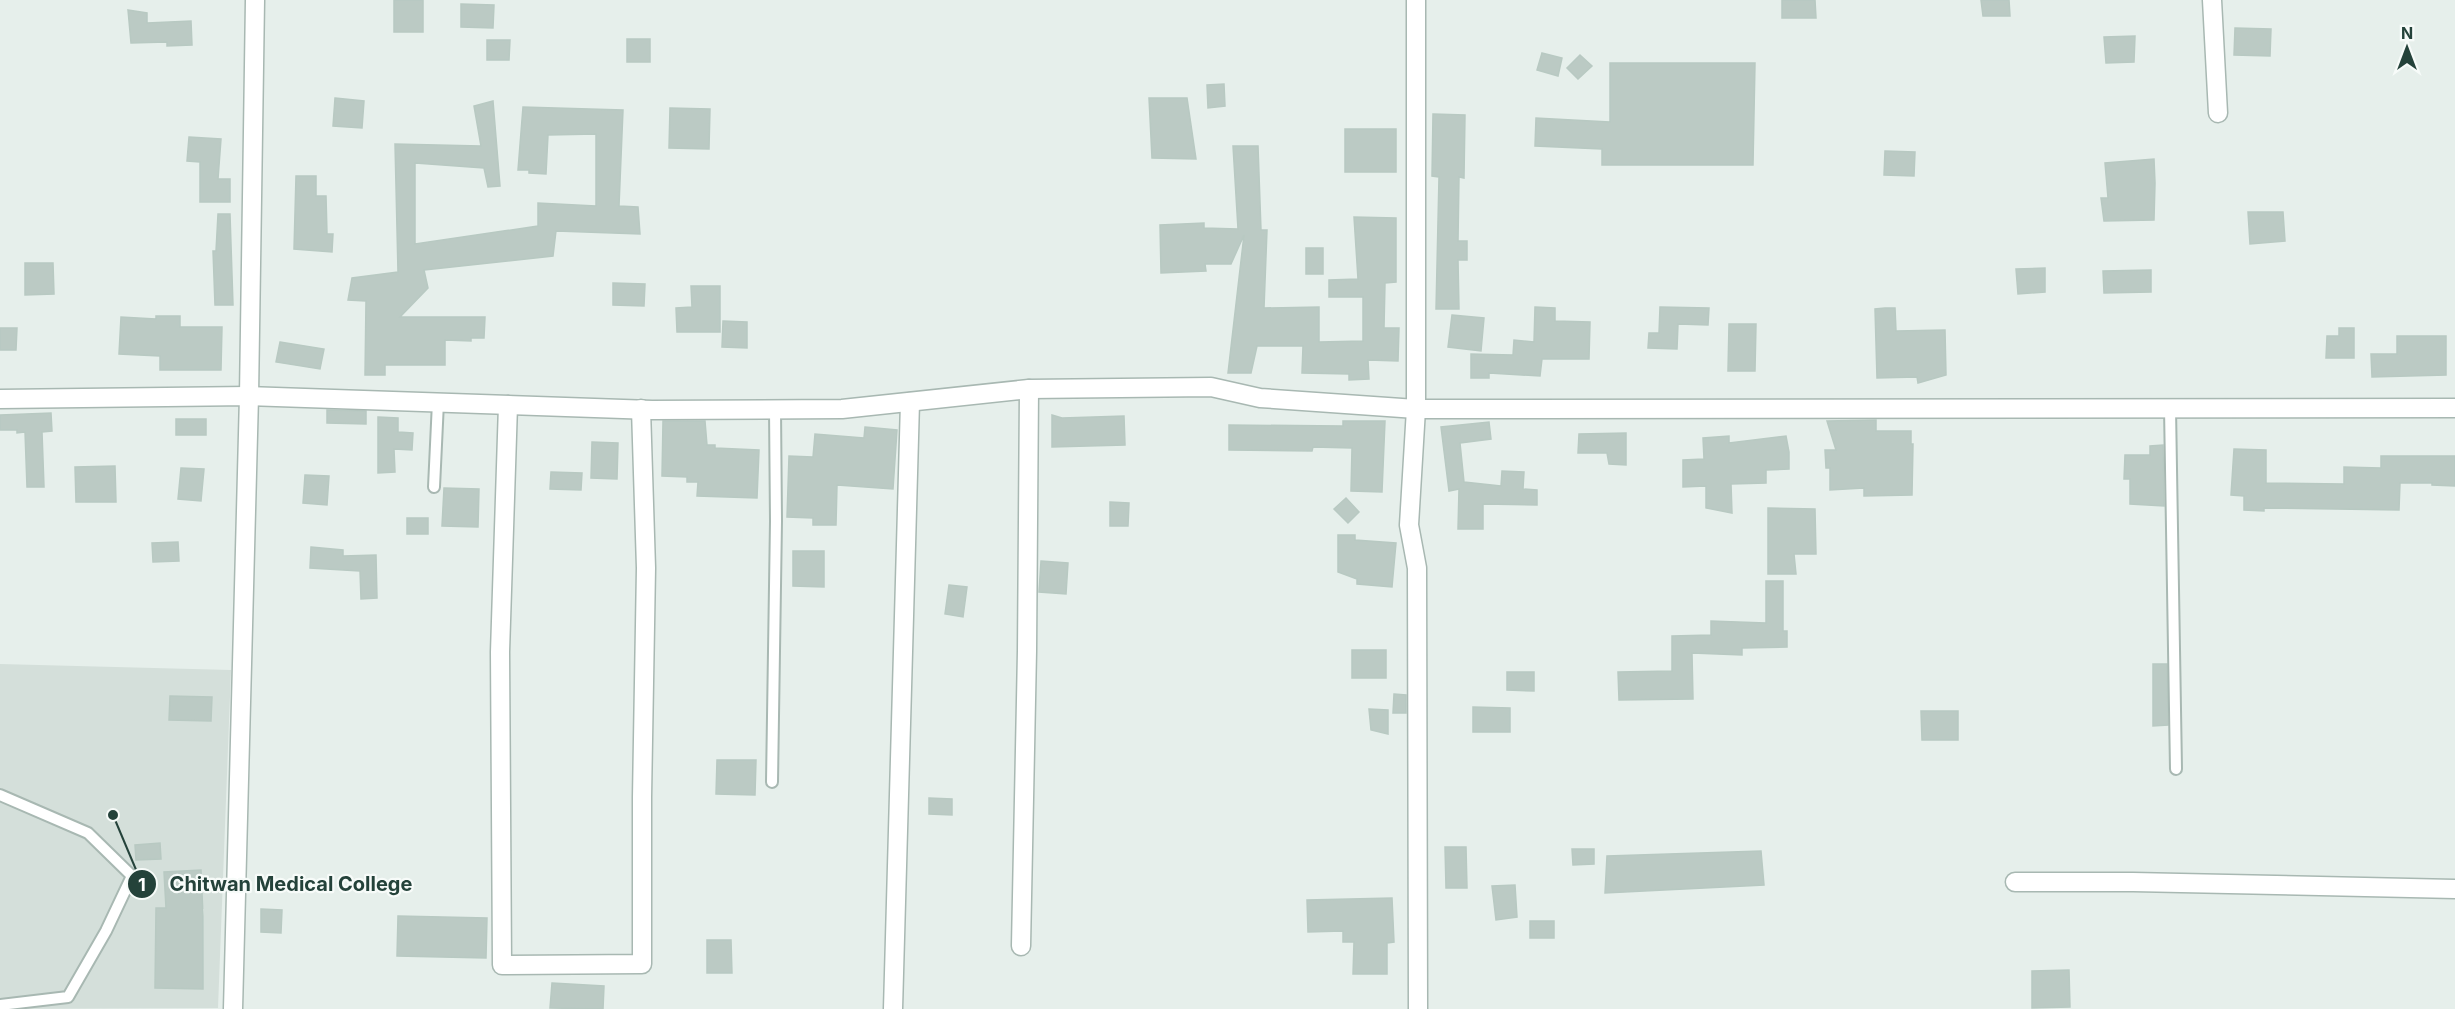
<svg xmlns="http://www.w3.org/2000/svg" width="2455" height="1009" font-family="Inter,sans-serif">
<rect width="100%" height="100%" fill="#e6efeb"/>
<path fill="#d4dfda" fill-rule="evenodd" d="M 0,664 L 231,670 L 218,1008 L 0,1009 ZM 170,696 L 212,697 L 211,721 L 169,720 ZM 156,908 L 204,909 L 203,988 L 155,988 Z"/>
<g fill="#bbcac4" stroke="#b8c9c2" stroke-width="1.5">
<rect x="394" y="0" width="29" height="32"/>
<path d="M 1782,0 L 1815,0 L 1816,18 L 1782,18 Z"/>
<path d="M 1981,0 L 2009,0 L 2010,16 L 1983,16 Z"/>
<path d="M 461,4 L 494,5 L 493,28 L 461,27 Z"/>
<path d="M 128,10 L 147,13 L 147,23 L 191,21 L 192,45 L 167,46 L 167,42 L 131,43 Z"/>
<path d="M 2235,28 L 2271,29 L 2270,56 L 2234,55 Z"/>
<path d="M 2135,36 L 2134,62 L 2106,63 L 2104,37 Z"/>
<rect x="627" y="39" width="23" height="23"/>
<path d="M 487,40 L 510,40 L 509,60 L 487,60 Z"/>
<path d="M 1542,53 L 1562,58 L 1558,76 L 1537,70 Z"/>
<path d="M 1580,55 L 1592,66 L 1578,79 L 1567,68 Z"/>
<path d="M 1610,63 L 1755,63 L 1753,165 L 1602,165 L 1602,149 L 1535,146 L 1536,118 L 1610,122 Z"/>
<path d="M 1224,84 L 1225,106 L 1208,108 L 1207,85 Z"/>
<path d="M 335,98 L 364,101 L 362,128 L 333,126 Z"/>
<path d="M 1149,98 L 1187,98 L 1196,159 L 1152,158 Z"/>
<path d="M 493,101 L 500,186 L 488,187 L 484,168 L 415,163 L 415,244 L 538,226 L 538,203 L 596,206 L 596,134 L 548,135 L 546,174 L 529,173 L 529,170 L 518,170 L 523,107 L 623,110 L 619,206 L 638,207 L 640,234 L 556,231 L 553,256 L 424,270 L 428,288 L 400,317 L 485,317 L 484,338 L 471,338 L 471,341 L 445,340 L 445,365 L 385,365 L 385,375 L 365,375 L 366,301 L 348,300 L 352,278 L 398,272 L 395,144 L 481,146 L 474,106 Z"/>
<path d="M 670,108 L 710,109 L 709,149 L 669,148 Z"/>
<path d="M 1433,114 L 1465,115 L 1464,178 L 1459,177 L 1458,241 L 1467,241 L 1467,260 L 1458,260 L 1459,309 L 1436,309 L 1439,177 L 1432,176 Z"/>
<rect x="1345" y="129" width="51" height="43"/>
<path d="M 189,137 L 221,139 L 218,179 L 230,179 L 230,202 L 200,202 L 200,162 L 187,161 Z"/>
<path d="M 1233,146 L 1258,146 L 1261,230 L 1267,230 L 1264,308 L 1319,307 L 1319,342 L 1363,341 L 1363,297 L 1329,297 L 1329,280 L 1358,279 L 1354,217 L 1396,218 L 1396,282 L 1385,283 L 1384,328 L 1399,328 L 1398,361 L 1368,360 L 1369,379 L 1349,380 L 1349,374 L 1302,373 L 1303,346 L 1257,346 L 1251,373 L 1228,373 L 1244,235 L 1231,264 L 1205,264 L 1206,271 L 1161,273 L 1160,225 L 1204,223 L 1204,228 L 1238,229 Z"/>
<path d="M 1885,151 L 1915,152 L 1914,176 L 1884,175 Z"/>
<path d="M 2154,159 L 2155,183 L 2154,220 L 2104,221 L 2101,198 L 2108,198 L 2105,163 Z"/>
<path d="M 296,176 L 316,176 L 316,196 L 326,196 L 327,234 L 333,234 L 332,252 L 294,249 Z"/>
<path d="M 2248,212 L 2283,212 L 2285,241 L 2250,244 Z"/>
<path d="M 218,214 L 230,214 L 233,305 L 215,305 L 213,251 L 216,251 Z"/>
<rect x="1306" y="248" width="17" height="26"/>
<path d="M 25,263 L 53,263 L 54,294 L 25,295 Z"/>
<path d="M 2045,268 L 2045,292 L 2018,294 L 2016,269 Z"/>
<path d="M 2151,270 L 2151,292 L 2104,293 L 2103,271 Z"/>
<path d="M 613,283 L 645,284 L 644,306 L 613,305 Z"/>
<path d="M 691,286 L 720,286 L 720,332 L 677,332 L 676,308 L 692,307 Z"/>
<path d="M 1535,307 L 1555,308 L 1555,321 L 1590,322 L 1589,359 L 1542,359 L 1540,376 L 1489,373 L 1489,378 L 1471,378 L 1471,354 L 1513,355 L 1514,340 L 1534,342 Z"/>
<path d="M 1660,307 L 1709,308 L 1708,325 L 1678,324 L 1677,349 L 1648,348 L 1649,333 L 1659,333 Z"/>
<path d="M 1885,308 L 1895,308 L 1896,331 L 1945,330 L 1946,375 L 1918,383 L 1917,377 L 1877,378 L 1875,309 Z"/>
<path d="M 1452,315 L 1484,318 L 1481,351 L 1448,347 Z"/>
<path d="M 156,316 L 180,316 L 180,327 L 222,327 L 221,370 L 160,370 L 160,356 L 119,354 L 121,317 L 156,319 Z"/>
<path d="M 723,321 L 747,322 L 747,348 L 722,347 Z"/>
<path d="M 1729,324 L 1756,324 L 1755,371 L 1728,371 Z"/>
<path d="M 0,328 L 17,328 L 16,350 L 0,350 Z"/>
<path d="M 2339,328 L 2354,328 L 2354,358 L 2326,358 L 2327,336 L 2339,336 Z"/>
<path d="M 2397,336 L 2446,336 L 2446,375 L 2372,377 L 2371,354 L 2397,354 Z"/>
<path d="M 280,342 L 324,349 L 320,369 L 276,362 Z"/>
<path d="M 327,410 L 366,411 L 366,424 L 327,423 Z"/>
<path d="M 51,413 L 52,431 L 42,432 L 44,487 L 27,487 L 25,432 L 17,433 L 17,430 L 0,430 L 0,415 Z"/>
<path d="M 1052,415 L 1062,418 L 1124,416 L 1125,445 L 1052,447 Z"/>
<path d="M 378,417 L 398,418 L 398,432 L 413,433 L 412,450 L 394,449 L 395,472 L 378,473 Z"/>
<rect x="176" y="419" width="30" height="16"/>
<path d="M 1876,420 L 1876,431 L 1911,431 L 1911,444 L 1913,444 L 1912,495 L 1864,496 L 1864,488 L 1830,490 L 1830,468 L 1826,468 L 1825,450 L 1836,450 L 1827,421 Z"/>
<path d="M 663,421 L 705,421 L 707,445 L 715,445 L 715,448 L 759,450 L 757,498 L 697,496 L 698,482 L 687,482 L 687,477 L 662,476 Z"/>
<path d="M 1343,421 L 1385,421 L 1382,492 L 1351,491 L 1352,448 L 1313,447 L 1312,451 L 1229,450 L 1229,425 L 1343,426 Z"/>
<path d="M 1489,422 L 1491,439 L 1460,443 L 1464,482 L 1501,486 L 1502,471 L 1524,472 L 1523,489 L 1537,490 L 1537,505 L 1483,504 L 1483,529 L 1458,529 L 1459,489 L 1449,491 L 1441,427 Z"/>
<path d="M 865,427 L 897,430 L 893,489 L 837,485 L 836,525 L 813,525 L 813,518 L 787,517 L 789,456 L 813,457 L 815,434 L 864,438 Z"/>
<path d="M 1626,433 L 1626,465 L 1609,464 L 1607,453 L 1578,453 L 1579,434 Z"/>
<path d="M 1729,436 L 1729,443 L 1786,436 L 1789,452 L 1789,469 L 1766,470 L 1766,483 L 1731,484 L 1732,513 L 1706,508 L 1706,486 L 1683,487 L 1683,460 L 1704,459 L 1703,438 Z"/>
<path d="M 592,442 L 618,443 L 617,479 L 591,478 Z"/>
<path d="M 2163,445 L 2164,506 L 2130,504 L 2130,479 L 2124,479 L 2125,455 L 2150,455 L 2150,446 Z"/>
<path d="M 2234,449 L 2266,450 L 2266,483 L 2344,484 L 2344,467 L 2381,468 L 2381,456 L 2455,456 L 2455,486 L 2432,485 L 2432,483 L 2400,483 L 2399,510 L 2264,508 L 2264,511 L 2244,510 L 2244,496 L 2231,495 Z"/>
<path d="M 115,466 L 116,502 L 76,502 L 75,467 Z"/>
<path d="M 181,468 L 204,469 L 201,501 L 178,499 Z"/>
<path d="M 551,472 L 582,473 L 581,490 L 550,489 Z"/>
<path d="M 305,475 L 329,476 L 327,505 L 303,503 Z"/>
<path d="M 444,488 L 479,489 L 478,527 L 442,526 Z"/>
<path d="M 1346,498 L 1359,512 L 1348,523 L 1334,509 Z"/>
<path d="M 1110,502 L 1129,503 L 1128,526 L 1110,526 Z"/>
<path d="M 1768,508 L 1815,509 L 1816,554 L 1794,554 L 1796,574 L 1768,574 Z"/>
<rect x="407" y="518" width="21" height="16"/>
<path d="M 1338,535 L 1355,535 L 1355,540 L 1396,543 L 1392,587 L 1357,584 L 1357,579 L 1338,572 Z"/>
<path d="M 178,542 L 179,561 L 153,562 L 152,543 Z"/>
<path d="M 311,547 L 343,550 L 343,556 L 376,555 L 377,598 L 361,599 L 360,571 L 310,568 Z"/>
<path d="M 793,551 L 824,551 L 824,587 L 793,586 Z"/>
<path d="M 1041,561 L 1068,563 L 1066,594 L 1039,592 Z"/>
<path d="M 1766,581 L 1783,581 L 1783,631 L 1787,631 L 1787,647 L 1742,648 L 1742,655 L 1692,653 L 1693,699 L 1619,700 L 1618,672 L 1672,671 L 1672,636 L 1711,635 L 1711,621 L 1766,623 Z"/>
<path d="M 949,585 L 967,587 L 963,617 L 945,614 Z"/>
<rect x="1352" y="650" width="34" height="28"/>
<path d="M 2153,664 L 2167,664 L 2168,725 L 2153,726 Z"/>
<path d="M 1507,672 L 1534,672 L 1534,691 L 1507,690 Z"/>
<path d="M 1394,694 L 1406,695 L 1406,713 L 1393,713 Z"/>
<path d="M 170,696 L 212,697 L 211,721 L 169,720 Z"/>
<path d="M 1473,707 L 1510,708 L 1510,732 L 1473,732 Z"/>
<path d="M 1369,709 L 1388,710 L 1388,734 L 1371,730 Z"/>
<path d="M 1921,711 L 1958,711 L 1958,740 L 1922,740 Z"/>
<path d="M 717,760 L 756,760 L 755,795 L 716,794 Z"/>
<path d="M 929,798 L 952,799 L 952,815 L 929,814 Z"/>
<path d="M 160,843 L 161,859 L 136,860 L 135,845 Z"/>
<path d="M 1445,847 L 1466,847 L 1467,888 L 1446,888 Z"/>
<path d="M 1572,849 L 1594,849 L 1594,864 L 1573,865 Z"/>
<path d="M 1761,851 L 1764,885 L 1605,893 L 1607,856 Z"/>
<path d="M 201,870 L 203,916 L 203,989 L 155,988 L 156,908 L 166,908 L 164,872 Z"/>
<path d="M 1515,885 L 1517,917 L 1496,920 L 1492,886 Z"/>
<path d="M 1392,898 L 1394,942 L 1387,943 L 1387,974 L 1353,974 L 1354,942 L 1343,942 L 1343,931 L 1308,932 L 1307,900 Z"/>
<path d="M 261,909 L 282,910 L 281,933 L 261,932 Z"/>
<path d="M 398,916 L 487,918 L 486,958 L 397,956 Z"/>
<rect x="1530" y="921" width="24" height="17"/>
<path d="M 707,940 L 731,940 L 732,973 L 707,973 Z"/>
<path d="M 2069,970 L 2070,1007 L 2032,1008 L 2032,971 Z"/>
<path d="M 552,983 L 604,986 L 603,1009 L 550,1008 Z"/>
</g>
<g fill="none" stroke-linecap="round" stroke-linejoin="round">
<defs>
<g id="service">
<path d="M 2170,408 L 2176,769"/>
<path d="M 434,487 L 438,402"/>
<path d="M 772,782 L 776,521 L 775,409"/>
<path d="M 0,795 L 88,833 L 132,876 L 106,931 L 68,997 L 0,1005"/>
</g>
<g id="minor">
<path d="M 1416,0 L 1416,409 L 1409,525 L 1417,568 L 1418,1009"/>
<path d="M 2212,0 L 2218,113"/>
<path d="M 0,399 L 249,396 L 652,410 L 842,409 L 1029,389 L 1211,387 L 1260,398 L 1416,409 L 2455,408"/>
<path d="M 508,405 L 500,652 L 502,965 L 642,964 L 642,797 L 646,568 L 641,409"/>
<path d="M 2015,882 L 2133,882 L 2455,889"/>
<path d="M 1021,946 L 1027,651 L 1029,389"/>
<path d="M 233,1009 L 249,396 L 255,0"/>
<path d="M 893,1009 L 910,402"/>
</g>
</defs>
<use href="#service" stroke="#a8b8b2" stroke-width="14"/>
<use href="#minor" stroke="#a8b8b2" stroke-width="21"/>
<use href="#service" stroke="#fff" stroke-width="10"/>
<use href="#minor" stroke="#fff" stroke-width="18"/>
</g>
<path fill="none" stroke="#24423a" stroke-width="2" d="M113 815L142 884"/>
<g fill="#24423a" stroke="#f7fbf9" stroke-width="2">
<circle cx="113" cy="815" r="6"/>
<circle cx="142" cy="884" r="15"/>
</g>
<g font-size="18" text-anchor="middle" font-weight="bold" fill="#fff">
<text x="142" y="891">1</text>
</g>
<g font-size="20" text-anchor="middle" font-weight="bold" fill="#24423a" stroke="#f7fbf9" stroke-width="4.5" stroke-linejoin="round" paint-order="stroke">
<text x="291" y="891">Chitwan Medical College</text>
</g>
<g transform="translate(2407 48)" stroke="#f7fbf9" stroke-width="4.5" paint-order="stroke">
<path d="M0-4.5L10 22L0 15L-10 22Z" fill="#24423a"/>
<text y="-9" font-size="16" font-weight="bold" text-anchor="middle" fill="#24423a">N</text>
</g>
</svg>
